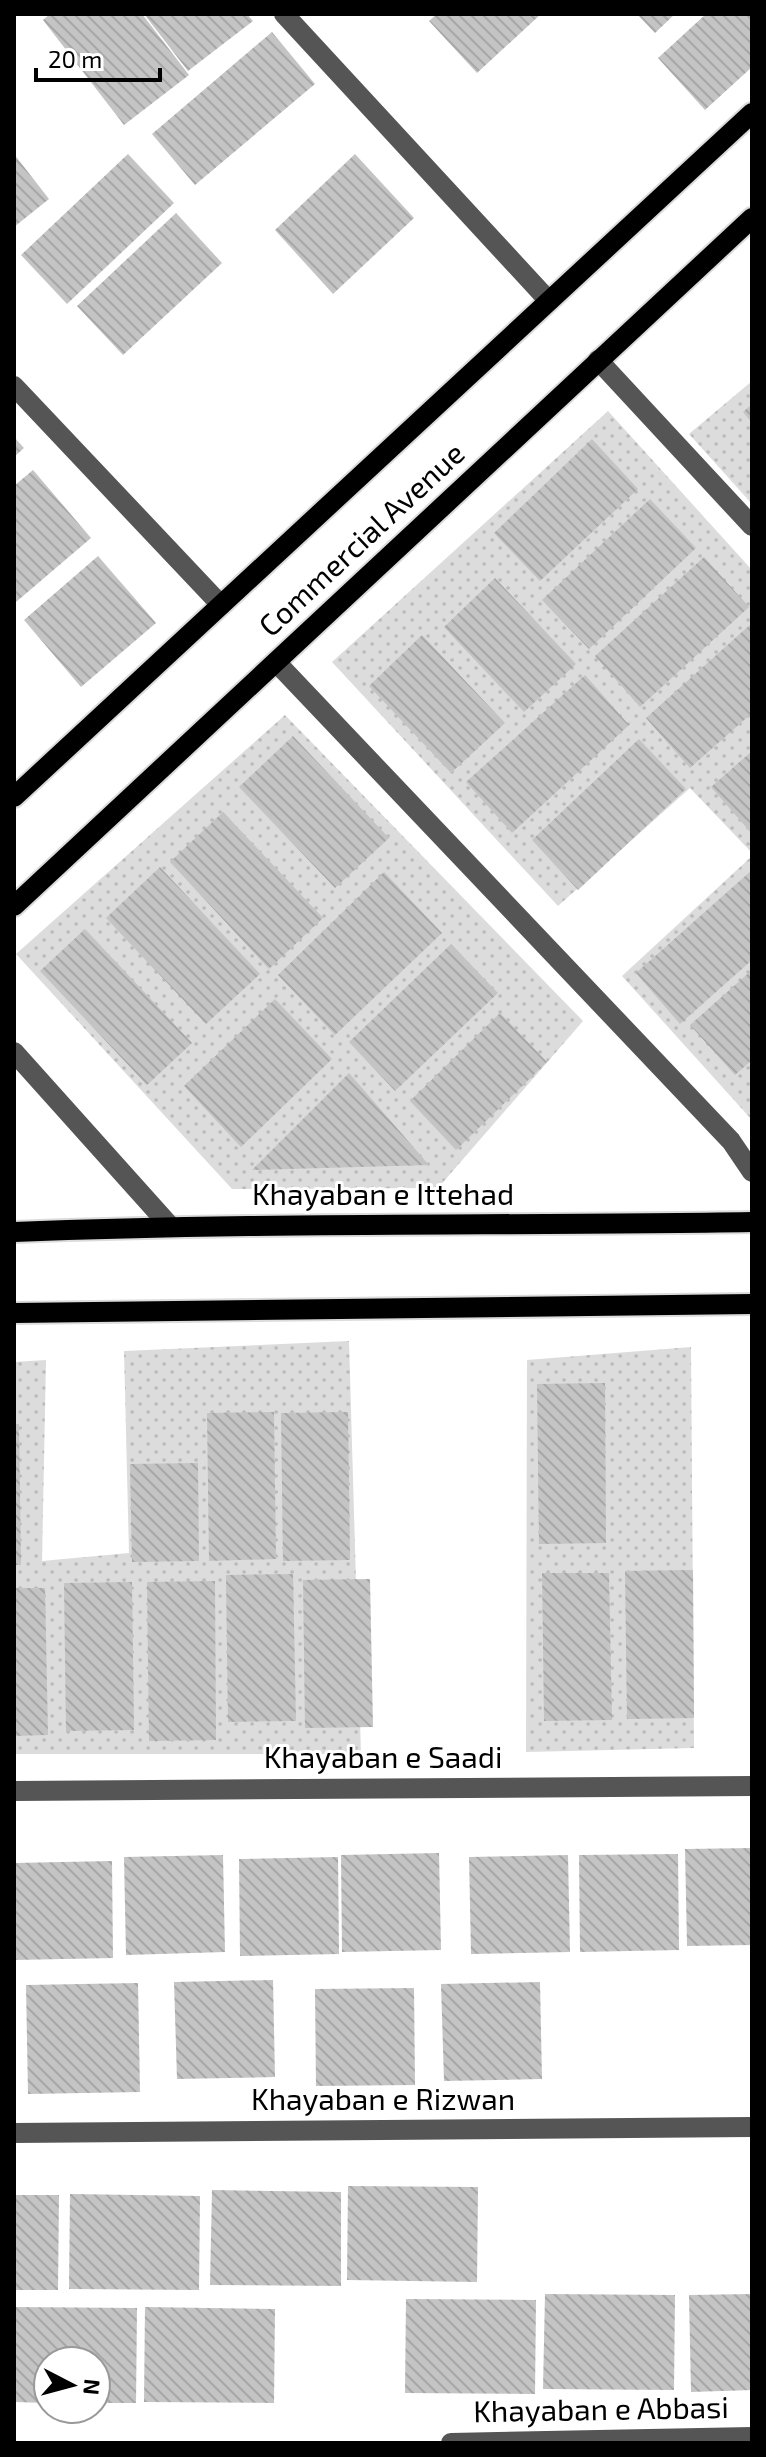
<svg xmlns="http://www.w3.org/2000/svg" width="766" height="2457" font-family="'Exo 2',sans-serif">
<defs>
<pattern id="grass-dots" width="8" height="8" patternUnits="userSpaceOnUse" patternTransform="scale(2)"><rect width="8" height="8" fill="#dcdcdc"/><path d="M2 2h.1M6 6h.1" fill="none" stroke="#bbb" stroke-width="1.8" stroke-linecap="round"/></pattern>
<pattern id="building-back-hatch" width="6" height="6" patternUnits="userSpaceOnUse" patternTransform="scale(2)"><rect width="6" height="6" fill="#c4c4c4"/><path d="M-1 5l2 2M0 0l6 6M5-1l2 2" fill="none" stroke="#a7a7a7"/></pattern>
</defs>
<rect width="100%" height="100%" fill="#fff"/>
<g fill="url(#grass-dots)">
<path d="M 752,381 L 752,504 L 689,434 Z"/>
<path d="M 608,411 L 752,570 L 752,853 L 690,788 L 558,906 L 332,662 Z"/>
<path d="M 285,715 L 583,1021 L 438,1188 L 232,1189 L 16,954 Z"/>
<path d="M 752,856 L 752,1120 L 622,976 Z"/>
<path d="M 349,1341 L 361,1754 L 14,1754 L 14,1362 L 46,1360 L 42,1561 L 129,1553 L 124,1351 Z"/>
<path d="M 691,1347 L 694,1748 L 526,1752 L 527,1360 Z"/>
</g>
<g fill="url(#building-back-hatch)">
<path d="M 50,14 L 142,14 L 189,75 L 124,125 L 43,20 Z"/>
<path d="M 144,14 L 247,14 L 253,21 L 188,71 Z"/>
<path d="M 437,14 L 541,14 L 477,73 L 429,21 Z"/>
<path d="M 637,14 L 675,14 L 655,33 Z"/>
<path d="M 706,14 L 752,14 L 752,67 L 705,110 L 658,58 Z"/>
<path d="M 272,32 L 315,84 L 195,185 L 152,134 Z"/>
<path d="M 14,154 L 49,199 L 14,227 Z"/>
<path d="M 128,154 L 174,203 L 67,304 L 21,255 Z"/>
<path d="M 355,154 L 414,218 L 333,294 L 275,230 Z"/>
<path d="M 176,213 L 222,263 L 123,355 L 77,306 Z"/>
<path d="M 752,404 L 752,423 L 743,412 Z"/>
<path d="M 14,437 L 24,448 L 14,457 Z"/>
<path d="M 592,439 L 638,489 L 540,581 L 494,533 Z"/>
<path d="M 33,470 L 91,538 L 16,602 L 14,599 L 14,486 Z"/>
<path d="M 650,499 L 696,548 L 589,649 L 542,600 Z"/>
<path d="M 98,556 L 156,623 L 81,687 L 24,620 Z"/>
<path d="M 704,557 L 749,607 L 640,707 L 595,656 Z"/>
<path d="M 495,578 L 576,664 L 524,712 L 444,627 Z"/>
<path d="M 752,623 L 752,713 L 690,768 L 646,718 Z"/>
<path d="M 422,635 L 505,723 L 451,773 L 369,686 Z"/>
<path d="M 585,675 L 629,725 L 512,833 L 466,782 Z"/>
<path d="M 293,736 L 389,838 L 335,888 L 239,787 Z"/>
<path d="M 639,739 L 686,789 L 578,890 L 532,840 Z"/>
<path d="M 752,751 L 752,834 L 711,787 Z"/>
<path d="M 223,812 L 323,918 L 269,969 L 170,862 Z"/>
<path d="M 160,867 L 260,974 L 206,1024 L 106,918 Z"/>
<path d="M 752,870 L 752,960 L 680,1024 L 636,973 Z"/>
<path d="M 384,872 L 442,933 L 335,1035 L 278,975 Z"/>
<path d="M 85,929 L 192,1043 L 147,1085 L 40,971 Z"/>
<path d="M 451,944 L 498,993 L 395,1091 L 349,1042 Z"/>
<path d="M 752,970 L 752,1060 L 735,1075 L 690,1025 Z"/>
<path d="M 275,999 L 332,1059 L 241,1147 L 184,1086 Z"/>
<path d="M 500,1013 L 547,1062 L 456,1150 L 410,1101 Z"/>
<path d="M 349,1073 L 429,1165 L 252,1170 Z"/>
<path d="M 605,1383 L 606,1543 L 539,1544 L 537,1384 Z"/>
<path d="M 274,1412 L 276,1559 L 209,1561 L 207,1413 Z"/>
<path d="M 348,1412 L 350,1560 L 283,1561 L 281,1413 Z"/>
<path d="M 14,1424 L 19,1424 L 21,1565 L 14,1565 Z"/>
<path d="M 198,1463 L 199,1561 L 132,1562 L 130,1464 Z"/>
<path d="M 693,1570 L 694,1718 L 627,1719 L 625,1571 Z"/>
<path d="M 542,1573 L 609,1573 L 612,1720 L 544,1721 Z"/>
<path d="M 293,1574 L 296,1721 L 228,1722 L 226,1575 Z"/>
<path d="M 370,1579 L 373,1727 L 305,1728 L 303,1580 Z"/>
<path d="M 215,1581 L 216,1740 L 149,1741 L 147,1582 Z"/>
<path d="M 132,1582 L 134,1730 L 66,1731 L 64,1583 Z"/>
<path d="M 14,1588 L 45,1588 L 48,1735 L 14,1736 Z"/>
<path d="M 752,1848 L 752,1945 L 687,1946 L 685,1849 Z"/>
<path d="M 439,1853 L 441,1950 L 342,1952 L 341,1855 Z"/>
<path d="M 678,1854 L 679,1950 L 580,1952 L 579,1855 Z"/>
<path d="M 223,1855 L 225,1952 L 126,1955 L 124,1857 Z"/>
<path d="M 568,1855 L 570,1952 L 471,1954 L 469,1857 Z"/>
<path d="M 338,1857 L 339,1954 L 240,1956 L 239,1859 Z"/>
<path d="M 112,1861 L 113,1958 L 14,1960 L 14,1863 Z"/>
<path d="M 273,1980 L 275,2077 L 177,2079 L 174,1982 Z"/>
<path d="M 540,1982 L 542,2079 L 444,2081 L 441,1984 Z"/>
<path d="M 138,1983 L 140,2092 L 28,2094 L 26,1985 Z"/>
<path d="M 414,1988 L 415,2085 L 316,2086 L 315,1989 Z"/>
<path d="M 348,2186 L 478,2187 L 477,2282 L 347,2280 Z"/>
<path d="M 212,2190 L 341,2192 L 341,2286 L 210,2285 Z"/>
<path d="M 70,2194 L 200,2196 L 199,2290 L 69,2289 Z"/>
<path d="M 14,2195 L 59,2195 L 58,2290 L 14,2290 Z"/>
<path d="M 545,2294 L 675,2295 L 674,2390 L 543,2389 Z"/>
<path d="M 752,2294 L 752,2390 L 691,2392 L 689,2295 Z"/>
<path d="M 406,2299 L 536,2300 L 535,2394 L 405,2393 Z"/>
<path d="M 14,2307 L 137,2308 L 136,2403 L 96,2403 L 96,2361 L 48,2361 L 48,2403 L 14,2402 Z"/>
<path d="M 145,2307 L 275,2309 L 274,2403 L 144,2402 Z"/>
</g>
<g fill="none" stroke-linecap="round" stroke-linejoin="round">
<defs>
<g id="major">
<path d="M 14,797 L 752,113"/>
<path d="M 14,906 L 752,218"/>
<path d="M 14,1232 C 260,1222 506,1226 752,1222"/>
<path d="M 14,1313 L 752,1304"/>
</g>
</defs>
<use href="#major" stroke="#dbdbdb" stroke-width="24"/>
<g stroke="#555" stroke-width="20">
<path d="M 284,14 L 549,301"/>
<path d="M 598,360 L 752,526"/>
<path d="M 14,386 L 221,605"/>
<path d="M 276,662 L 731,1141 L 752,1172"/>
<path d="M 14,1052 L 170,1226"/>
<path d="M 14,1791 L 752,1786"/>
<path d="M 14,2133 L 752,2127"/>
<path d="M 451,2443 L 752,2437"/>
</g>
<use href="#major" stroke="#000" stroke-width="20"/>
</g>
<g text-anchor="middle" stroke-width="6" stroke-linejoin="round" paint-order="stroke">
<g font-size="30" fill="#000" stroke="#fff">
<text transform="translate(362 540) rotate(-43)" y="10">Commercial Avenue</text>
<text x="383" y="1205">Khayaban e Ittehad</text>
<text x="383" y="1768">Khayaban e Saadi</text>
<text x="383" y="2110">Khayaban e Rizwan</text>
<text transform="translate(601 2410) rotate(-1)" y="10">Khayaban e Abbasi</text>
</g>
</g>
<rect width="766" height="2457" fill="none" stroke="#000000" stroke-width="32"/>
<g transform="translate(72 2385) rotate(96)"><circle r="38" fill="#ffffff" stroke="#999999" stroke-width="2"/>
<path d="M0-6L14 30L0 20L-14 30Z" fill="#000000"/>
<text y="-12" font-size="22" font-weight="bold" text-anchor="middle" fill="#000000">N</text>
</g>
<path d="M36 68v12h124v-12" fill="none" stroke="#000000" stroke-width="4"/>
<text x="48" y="68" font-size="24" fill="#000000" stroke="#ffffff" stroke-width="6" paint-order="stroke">20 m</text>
</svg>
